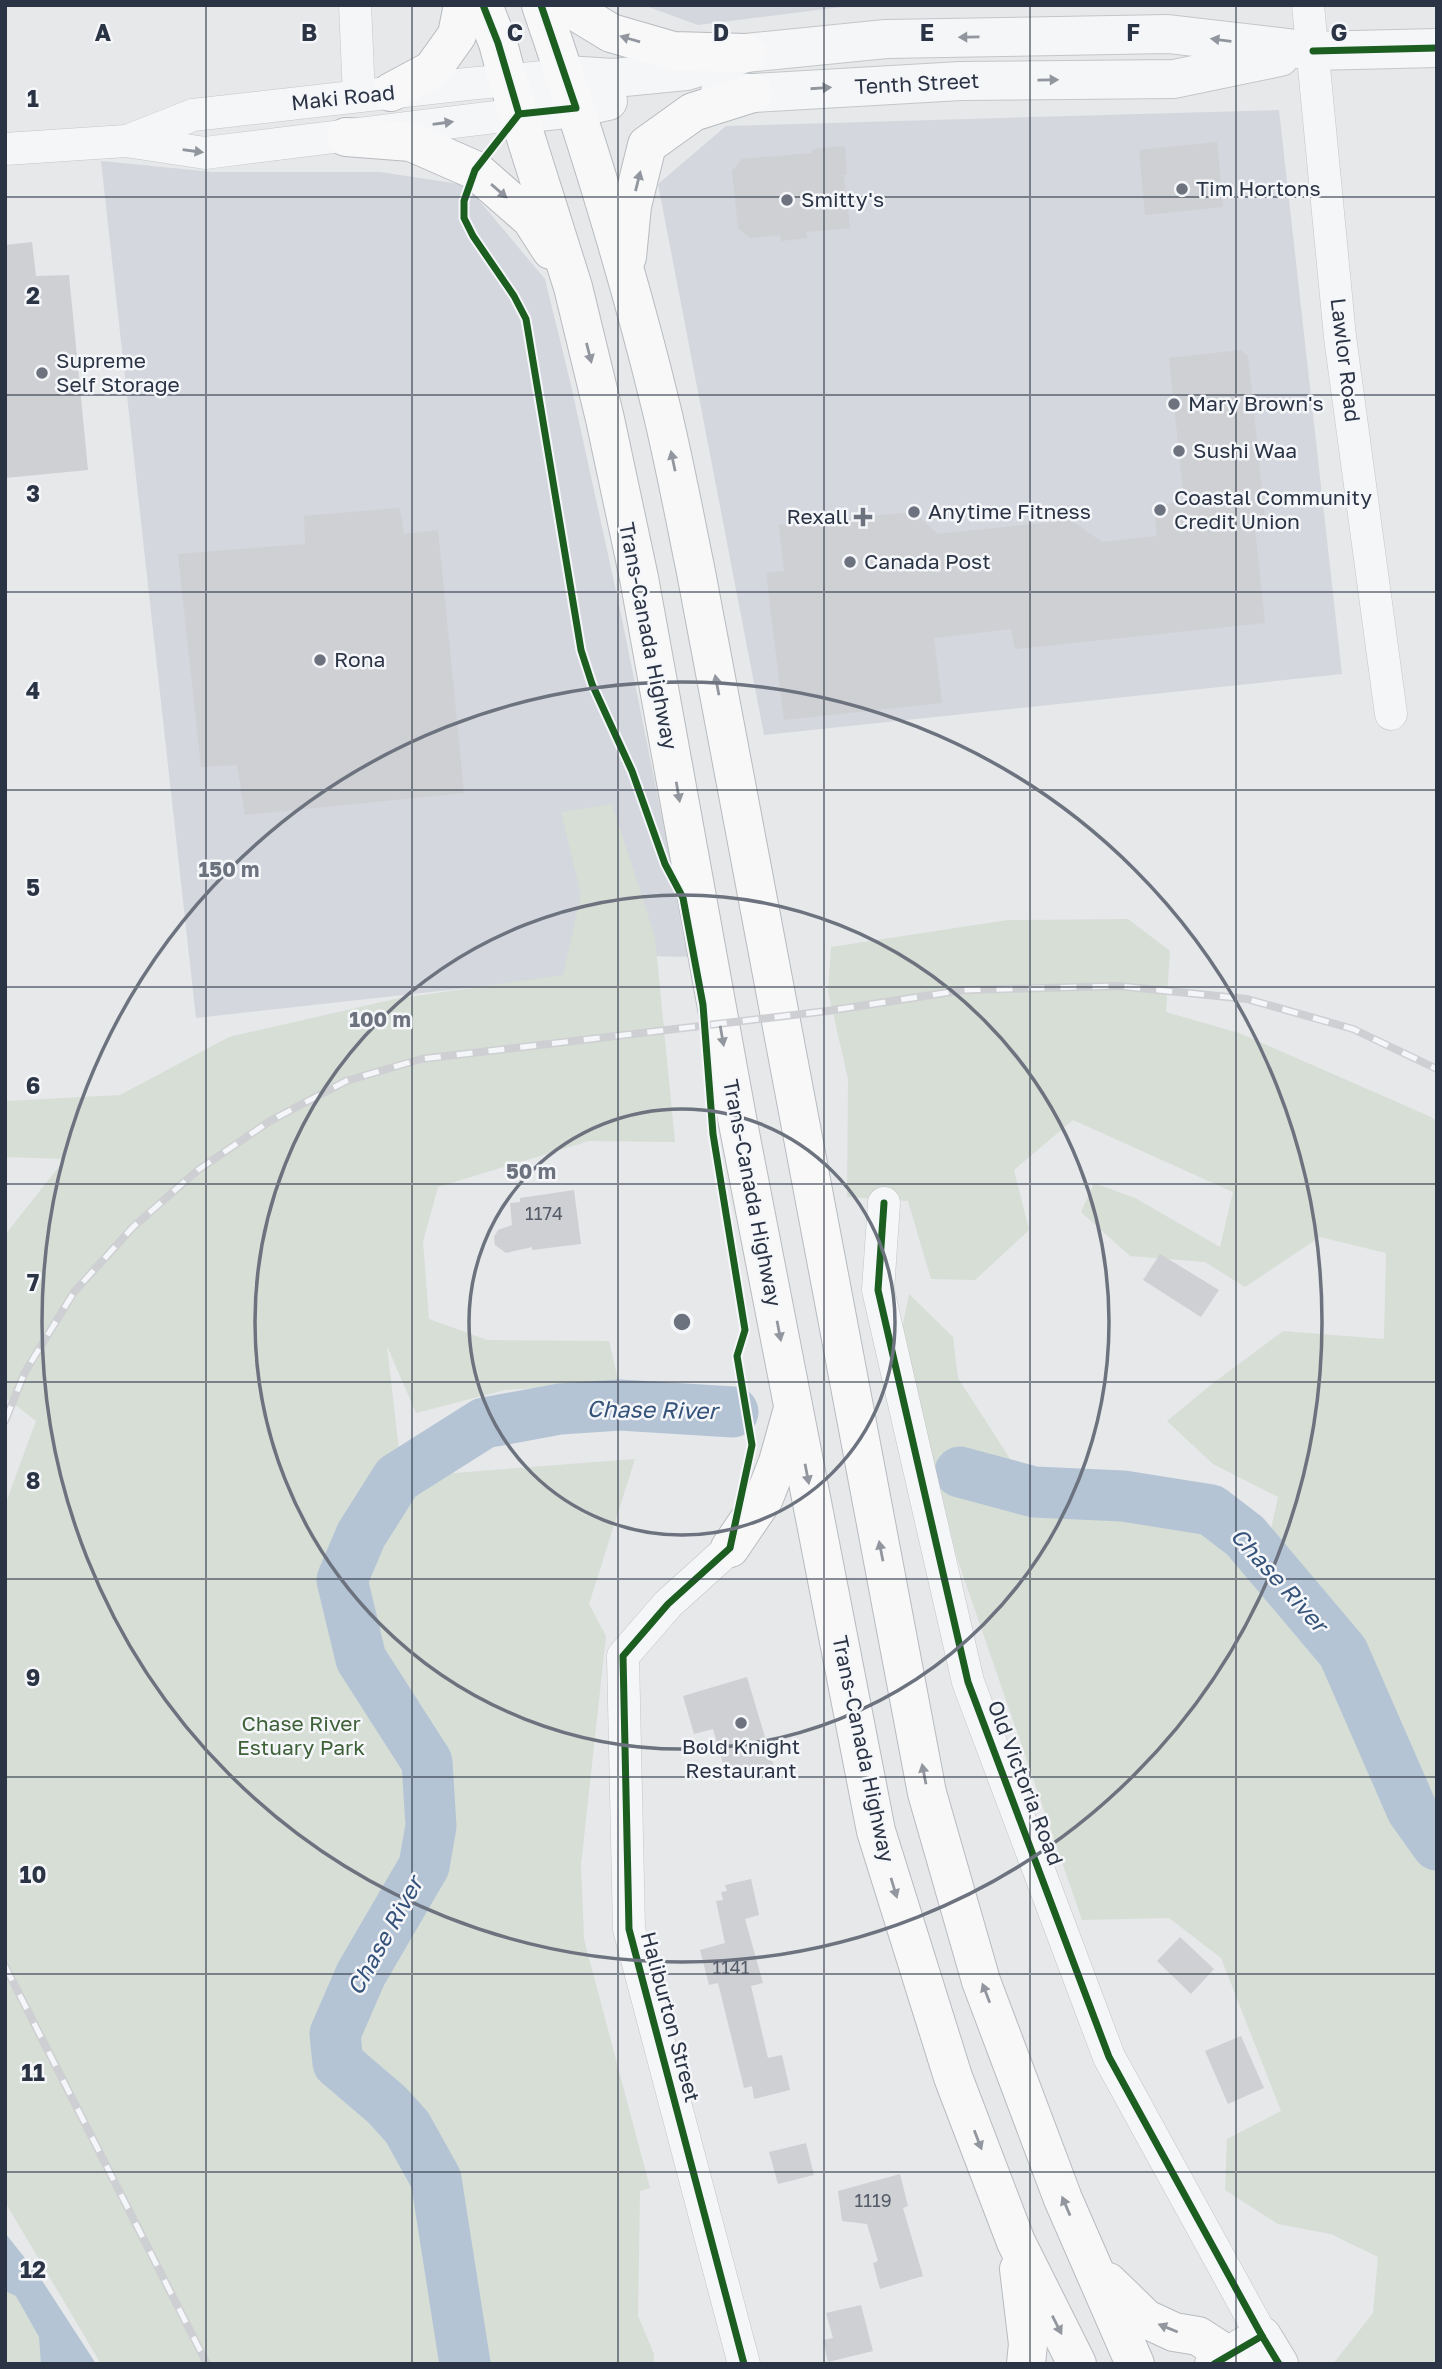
<svg xmlns="http://www.w3.org/2000/svg" width="1442" height="2369" font-family="'Golos Text',sans-serif">
<rect width="100%" height="100%" fill="#e6e8ea"/>
<g fill="#d4d7dd">
<path d="M 643,5 L 857,5 L 698,25 Z"/>
<path d="M 1279,110 L 1342,674 L 764,735 L 658,184 L 726,126 Z"/>
<path d="M 101,161 L 213,172 L 380,172 L 466,185 L 545,279 L 571,385 L 621,614 L 690,957 L 607,955 L 585,975 L 196,1018 Z"/>
</g>
<g fill="#d6ded6">
<path d="M 612,804 L 655,937 L 675,1142 L 589,1141 L 438,1187 L 423,1242 L 429,1319 L 487,1340 L 609,1341 L 619,1384 L 505,1390 L 416,1413 L 387,1346 L 402,1477 L 635,1459 L 589,1604 L 606,1636 L 581,1865 L 584,1939 L 650,2188 L 640,2191 L 638,2316 L 654,2354 L 654,2364 L 101,2364 L 5,2202 L 5,1505 L 36,1421 L 5,1397 L 5,1235 L 65,1159 L 5,1157 L 5,1101 L 120,1095 L 229,1037 L 395,999 L 563,975 L 581,895 L 561,812 Z"/>
<path d="M 1128,919 L 1170,951 L 1166,1012 L 1239,1033 L 1431,1117 L 1437,1122 L 1437,2364 L 1333,2364 L 1373,2313 L 1378,2257 L 1331,2234 L 1278,2224 L 1225,2190 L 1227,2139 L 1281,2111 L 1221,1958 L 1169,1918 L 1082,1920 L 957,1558 L 902,1329 L 909,1294 L 953,1337 L 958,1378 L 1021,1476 L 1190,1506 L 1269,1538 L 1278,1497 L 1213,1464 L 1167,1421 L 1212,1384 L 1283,1331 L 1384,1339 L 1386,1253 L 1320,1237 L 1245,1287 L 1205,1262 L 1130,1256 L 1081,1212 L 1094,1183 L 1135,1198 L 1220,1247 L 1233,1192 L 1073,1120 L 1014,1170 L 1029,1230 L 975,1280 L 931,1279 L 908,1201 L 847,1197 L 848,1079 L 828,991 L 831,947 L 1008,920 Z"/>
<path d="M 5,2233 L 39,2276 L 96,2364 L 5,2364 Z"/>
</g>
<path fill="#b4c4d5" d="M 5,2233 L 39,2276 L 96,2364 L 41,2364 L 39,2337 L 16,2296 L 5,2291 Z"/>
<g fill="none" stroke-linecap="round" stroke-linejoin="round">
<g stroke="#b4c4d5" stroke-width="51">
<path d="M 960,1472 L 1034,1492 L 1123,1496 L 1211,1510 L 1245,1536 L 1343,1652 L 1412,1810 L 1437,1845"/>
<path d="M 465,2364 L 436,2179 L 407,2127 L 387,2105 L 338,2063 L 335,2034 L 361,1974 L 424,1866 L 431,1826 L 427,1762 L 361,1659 L 342,1580 L 361,1535 L 397,1478 L 484,1423 L 560,1409 L 620,1405 L 733,1412"/>
</g>
</g>
<g fill="#ced0d3">
<path d="M 1217,142 L 1223,207 L 1145,215 L 1139,150 Z"/>
<path d="M 845,146 L 847,175 L 844,175 L 850,228 L 806,232 L 807,238 L 781,241 L 780,235 L 750,238 L 738,228 L 732,171 L 742,159 L 812,153 L 812,149 Z"/>
<path d="M 32,242 L 36,276 L 69,275 L 88,470 L 5,478 L 5,245 Z"/>
<path d="M 1241,350 L 1248,356 L 1265,518 L 1254,519 L 1265,623 L 1015,649 L 1011,629 L 934,638 L 942,703 L 784,720 L 766,573 L 784,571 L 779,525 L 914,512 L 938,534 L 1071,520 L 1102,542 L 1157,536 L 1155,517 L 1165,504 L 1184,502 L 1169,358 Z"/>
<path d="M 400,508 L 404,534 L 438,530 L 464,793 L 245,815 L 237,765 L 201,767 L 178,554 L 305,544 L 304,516 Z"/>
<path d="M 574,1190 L 581,1244 L 532,1250 L 532,1247 L 506,1253 L 495,1245 L 494,1237 L 498,1230 L 512,1225 L 510,1203 L 520,1202 L 520,1198 Z"/>
<path d="M 1160,1254 L 1219,1290 L 1201,1317 L 1143,1280 Z"/>
<path d="M 747,1677 L 774,1767 L 728,1781 L 713,1729 L 694,1734 L 683,1696 Z"/>
<path d="M 751,1879 L 759,1915 L 745,1919 L 763,1983 L 751,1986 L 768,2058 L 782,2055 L 790,2090 L 754,2099 L 752,2086 L 744,2088 L 718,1983 L 709,1985 L 700,1950 L 725,1943 L 716,1901 L 723,1900 L 721,1892 L 727,1891 L 725,1885 Z"/>
<path d="M 1180,1937 L 1214,1969 L 1191,1994 L 1157,1961 Z"/>
<path d="M 1241,2036 L 1264,2088 L 1228,2104 L 1205,2051 Z"/>
<path d="M 806,2143 L 814,2175 L 778,2184 L 769,2152 Z"/>
<path d="M 900,2174 L 908,2206 L 903,2208 L 923,2276 L 880,2289 L 873,2263 L 878,2261 L 867,2224 L 842,2221 L 838,2191 Z"/>
<path d="M 861,2305 L 873,2351 L 828,2362 L 823,2340 L 833,2338 L 826,2313 Z"/>
</g>
<g fill="none" stroke-linecap="round" stroke-linejoin="round">
<defs>
<g id="minor">
<path d="M 355,5 L 359,96"/>
<path d="M 1308,5 L 1340,337 L 1391,714"/>
<path d="M 127,141 L 193,115 L 467,84 L 565,75"/>
<path d="M 5,149 L 126,141 L 205,153 L 519,114"/>
<path d="M 884,1203 L 878,1290 L 968,1682 L 1109,2057 L 1262,2336"/>
<path d="M 730,1548 L 668,1604 L 623,1656 L 629,1929 L 744,2364"/>
</g>
<g id="tertiary">
<path d="M 565,75 L 614,78 L 686,71 L 746,53 L 886,39 L 1168,34 L 1313,51 L 1437,48"/>
<path d="M 720,92 L 753,93 L 961,81 L 1174,79 L 1280,57"/>
<path d="M 519,114 L 576,108 L 608,101"/>
<path d="M 1214,2364 L 1262,2336 L 1279,2364"/>
</g>
<g id="trunk">
<path d="M 483,5 L 498,43 L 508,81 L 573,287 L 605,419 L 639,578 L 737,1118 L 876,1831 L 953,2077 L 1016,2242 L 1077,2364"/>
<path d="M 541,5 C 586,137 628,271 661,407 C 674,460 684,514 695,567 L 927,1793 L 981,1981 L 1063,2199 L 1135,2364"/>
<path d="M 565,5 L 611,33 L 673,51 L 746,53"/>
<path d="M 391,92 L 432,70 L 457,35 L 463,5"/>
<path d="M 346,137 L 411,142 L 475,170 L 531,219 L 551,250"/>
<path d="M 627,257 L 632,206 L 647,145 L 693,112 L 753,93"/>
<path d="M 730,1548 L 764,1498 L 778,1462 L 792,1412"/>
<path d="M 1019,2269 L 1028,2344 L 1026,2364"/>
<path d="M 1108,2282 L 1146,2319 L 1174,2332 L 1198,2336 L 1229,2356"/>
</g>
</defs>
<use href="#minor" stroke="#c4c6c8" stroke-width="33"/>
<use href="#tertiary" stroke="#c4c6c8" stroke-width="40"/>
<use href="#trunk" stroke="#b8bbbf" stroke-width="40"/>
<use href="#minor" stroke="#f5f6f7" stroke-width="32"/>
<use href="#tertiary" stroke="#f5f6f7" stroke-width="38"/>
<use href="#trunk" stroke="#f8f8f8" stroke-width="38"/>
<defs>
<g id="rail">
<path d="M 5,1421 L 25,1372 L 74,1292 L 133,1227 L 198,1170 L 270,1121 L 346,1081 L 421,1059 L 827,1011 L 964,990 L 1119,986 L 1247,999 L 1353,1029 L 1437,1069"/>
<path d="M 5,1966 L 207,2364"/>
</g>
</defs>
<use href="#rail" stroke="#cecfd2" stroke-width="8"/>
<use href="#rail" stroke="#f4f6f9" stroke-width="5" stroke-dasharray="16" stroke-linecap="butt"/>
<defs>
<g id="cycleway">
<path d="M 483,5 L 498,43 L 519,114"/>
<path d="M 1313,51 L 1437,48"/>
<path d="M 519,114 L 475,170 L 464,201 L 464,218 L 473,236 L 514,296 L 526,319 L 581,650 L 592,684 L 632,771 L 665,864 L 683,898 L 703,1005 L 713,1134 L 745,1330 L 737,1356 L 752,1445 L 730,1548 L 668,1604 L 623,1656 L 629,1929 L 744,2364"/>
<path d="M 519,114 L 576,108 L 541,5"/>
<path d="M 884,1203 L 878,1290 L 968,1682 L 1109,2057 L 1262,2336"/>
<path d="M 1214,2364 L 1262,2336 L 1279,2364"/>
</g>
</defs>
<use href="#cycleway" stroke="#f4f6f9" stroke-width="11"/>
<use href="#cycleway" stroke="#1b5e20" stroke-width="7"/>
</g>
<defs><path id="oneway-solid" d="M-6-.8H1V-3.2L6.5 0L1 3.2V.8H-6Z" transform="scale(1.75)"/></defs>
<g fill="#90959e">
<use href="#oneway-solid" transform="translate(969 37) rotate(179)"/>
<use href="#oneway-solid" transform="translate(1221 40) rotate(-173)"/>
<use href="#oneway-solid" transform="translate(1048 80) rotate(-1)"/>
<use href="#oneway-solid" transform="translate(821 88) rotate(-4)"/>
<use href="#oneway-solid" transform="translate(443 123) rotate(-8)"/>
<use href="#oneway-solid" transform="translate(193 151) rotate(8)"/>
</g>
<g fill="#92969e">
<use href="#oneway-solid" transform="translate(630 39) rotate(-164)"/>
<use href="#oneway-solid" transform="translate(638 181) rotate(-76)"/>
<use href="#oneway-solid" transform="translate(499 191) rotate(41)"/>
<use href="#oneway-solid" transform="translate(589 353) rotate(76)"/>
<use href="#oneway-solid" transform="translate(673 461) rotate(-102)"/>
<use href="#oneway-solid" transform="translate(717 685) rotate(-101)"/>
<use href="#oneway-solid" transform="translate(678 792) rotate(80)"/>
<use href="#oneway-solid" transform="translate(722 1036) rotate(80)"/>
<use href="#oneway-solid" transform="translate(779 1331) rotate(79)"/>
<use href="#oneway-solid" transform="translate(807 1474) rotate(79)"/>
<use href="#oneway-solid" transform="translate(881 1551) rotate(-101)"/>
<use href="#oneway-solid" transform="translate(924 1774) rotate(-101)"/>
<use href="#oneway-solid" transform="translate(894 1888) rotate(73)"/>
<use href="#oneway-solid" transform="translate(986 1993) rotate(-111)"/>
<use href="#oneway-solid" transform="translate(978 2140) rotate(69)"/>
<use href="#oneway-solid" transform="translate(1066 2206) rotate(-113)"/>
<use href="#oneway-solid" transform="translate(1057 2325) rotate(63)"/>
<use href="#oneway-solid" transform="translate(1168 2328) rotate(-158)"/>
</g>
<path fill="none" stroke="#2b3445" stroke-width="2" stroke-opacity="0.55" d="M 206,5 L 206,2364M 412,5 L 412,2364M 618,5 L 618,2364M 824,5 L 824,2364M 1030,5 L 1030,2364M 1236,5 L 1236,2364M 5,197 L 1437,197M 5,395 L 1437,395M 5,592 L 1437,592M 5,790 L 1437,790M 5,987 L 1437,987M 5,1184 L 1437,1184M 5,1382 L 1437,1382M 5,1579 L 1437,1579M 5,1777 L 1437,1777M 5,1974 L 1437,1974M 5,2172 L 1437,2172"/>
<g fill="none" stroke="#6c737f" stroke-width="3.5">
<circle cx="682" cy="1322" r="213"/>
<circle cx="682" cy="1322" r="427"/>
<circle cx="682" cy="1322" r="640"/>
</g>
<g fill="#6c737f" stroke="#f4f6f9" stroke-width="2.5">
<circle cx="1182" cy="189" r="7"/>
<circle cx="787" cy="200" r="7"/>
<circle cx="42" cy="373" r="7"/>
<circle cx="1174" cy="404" r="7"/>
<circle cx="1179" cy="451" r="7"/>
<circle cx="1160" cy="510" r="7"/>
<circle cx="914" cy="512" r="7"/>
<path d="M859.5 506.5h7v7h7v7h-7v7h-7v-7h-7v-7h7z"/>
<circle cx="850" cy="562" r="7"/>
<circle cx="320" cy="660" r="7"/>
<circle cx="741" cy="1723" r="7"/>
</g>
<g text-anchor="middle" stroke-width="5" stroke-linejoin="round" paint-order="stroke">
<g font-size="18" fill="#545c69">
<text x="544" y="1220">1174</text>
<text x="731" y="1974">1141</text>
<text x="873" y="2207">1119</text>
</g>
<g font-size="21" fill="#2b3445" stroke="#f4f6f9">
<text transform="translate(917 84) rotate(-3)" y="7">Tenth Street</text>
<text transform="translate(343 98) rotate(-6)" y="7">Maki Road</text>
<text transform="translate(1345 360) rotate(83)" y="7">Lawlor Road</text>
<text transform="translate(648 636) rotate(79)" y="7">Trans-Canada Highway</text>
<text transform="translate(752 1193) rotate(79)" y="7">Trans-Canada Highway</text>
<text transform="translate(863 1749) rotate(78)" y="7">Trans-Canada Highway</text>
<text transform="translate(1025 1783) rotate(69)" y="7">Old Victoria Road</text>
<text transform="translate(670 2017) rotate(75)" y="7">Haliburton Street</text>
</g>
<g font-size="21" fill="#2b3445" stroke="#f4f6f9" text-anchor="start">
<text x="1196" y="196">Tim Hortons</text>
<text x="801" y="207">Smitty's</text>
<text x="56" y="368">Supreme<tspan x="56" dy="24">Self Storage</tspan></text>
<text x="1188" y="411">Mary Brown's</text>
<text x="1193" y="458">Sushi Waa</text>
<text x="1174" y="505">Coastal Community<tspan x="1174" dy="24">Credit Union</tspan></text>
<text x="928" y="519">Anytime Fitness</text>
<text x="849" y="524" text-anchor="end">Rexall</text>
<text x="864" y="569">Canada Post</text>
<text x="334" y="667">Rona</text>
<text x="741" y="1754" text-anchor="middle">Bold Knight<tspan x="741" dy="24">Restaurant</tspan></text>
</g>
<g font-size="21" fill="#3f6138" stroke="#f4f6f9">
<text x="301" y="1731">Chase River<tspan x="301" dy="24">Estuary Park</tspan></text>
</g>
<g font-size="23" font-style="italic" fill="#34527a" stroke="#f4f6f9">
<text transform="translate(652 1410) rotate(1)" y="8">Chase River</text>
<text transform="translate(1279 1580) rotate(48)" y="8">Chase River</text>
<text transform="translate(385 1936) rotate(-61)" y="8">Chase River</text>
</g>
</g>
<g font-size="23" text-anchor="middle" font-weight="bold" fill="#2b3445" stroke="#f4f6f9" stroke-width="5" stroke-linejoin="round" paint-order="stroke">
<text x="103" y="41">A</text>
<text x="309" y="41">B</text>
<text x="515" y="41">C</text>
<text x="721" y="41">D</text>
<text x="927" y="41">E</text>
<text x="1133" y="41">F</text>
<text x="1339" y="41">G</text>
<text x="33" y="107">1</text>
<text x="33" y="304">2</text>
<text x="33" y="502">3</text>
<text x="33" y="699">4</text>
<text x="33" y="896">5</text>
<text x="33" y="1094">6</text>
<text x="33" y="1291">7</text>
<text x="33" y="1489">8</text>
<text x="33" y="1686">9</text>
<text x="33" y="1883">10</text>
<text x="33" y="2081">11</text>
<text x="33" y="2278">12</text>
</g>
<circle cx="682" cy="1322" r="10" fill="#6c737f" stroke="#f4f6f9" stroke-width="3.5"/>
<g font-size="21" text-anchor="middle" font-weight="bold" fill="#6c737f" stroke="#f4f6f9" stroke-width="5" stroke-linejoin="round" paint-order="stroke">
<text x="229" y="877">150 m</text>
<text x="380" y="1027">100 m</text>
<text x="531" y="1179">50 m</text>
</g>
<rect width="1442" height="2369" fill="none" stroke="#2b3445" stroke-width="14"/>
</svg>
